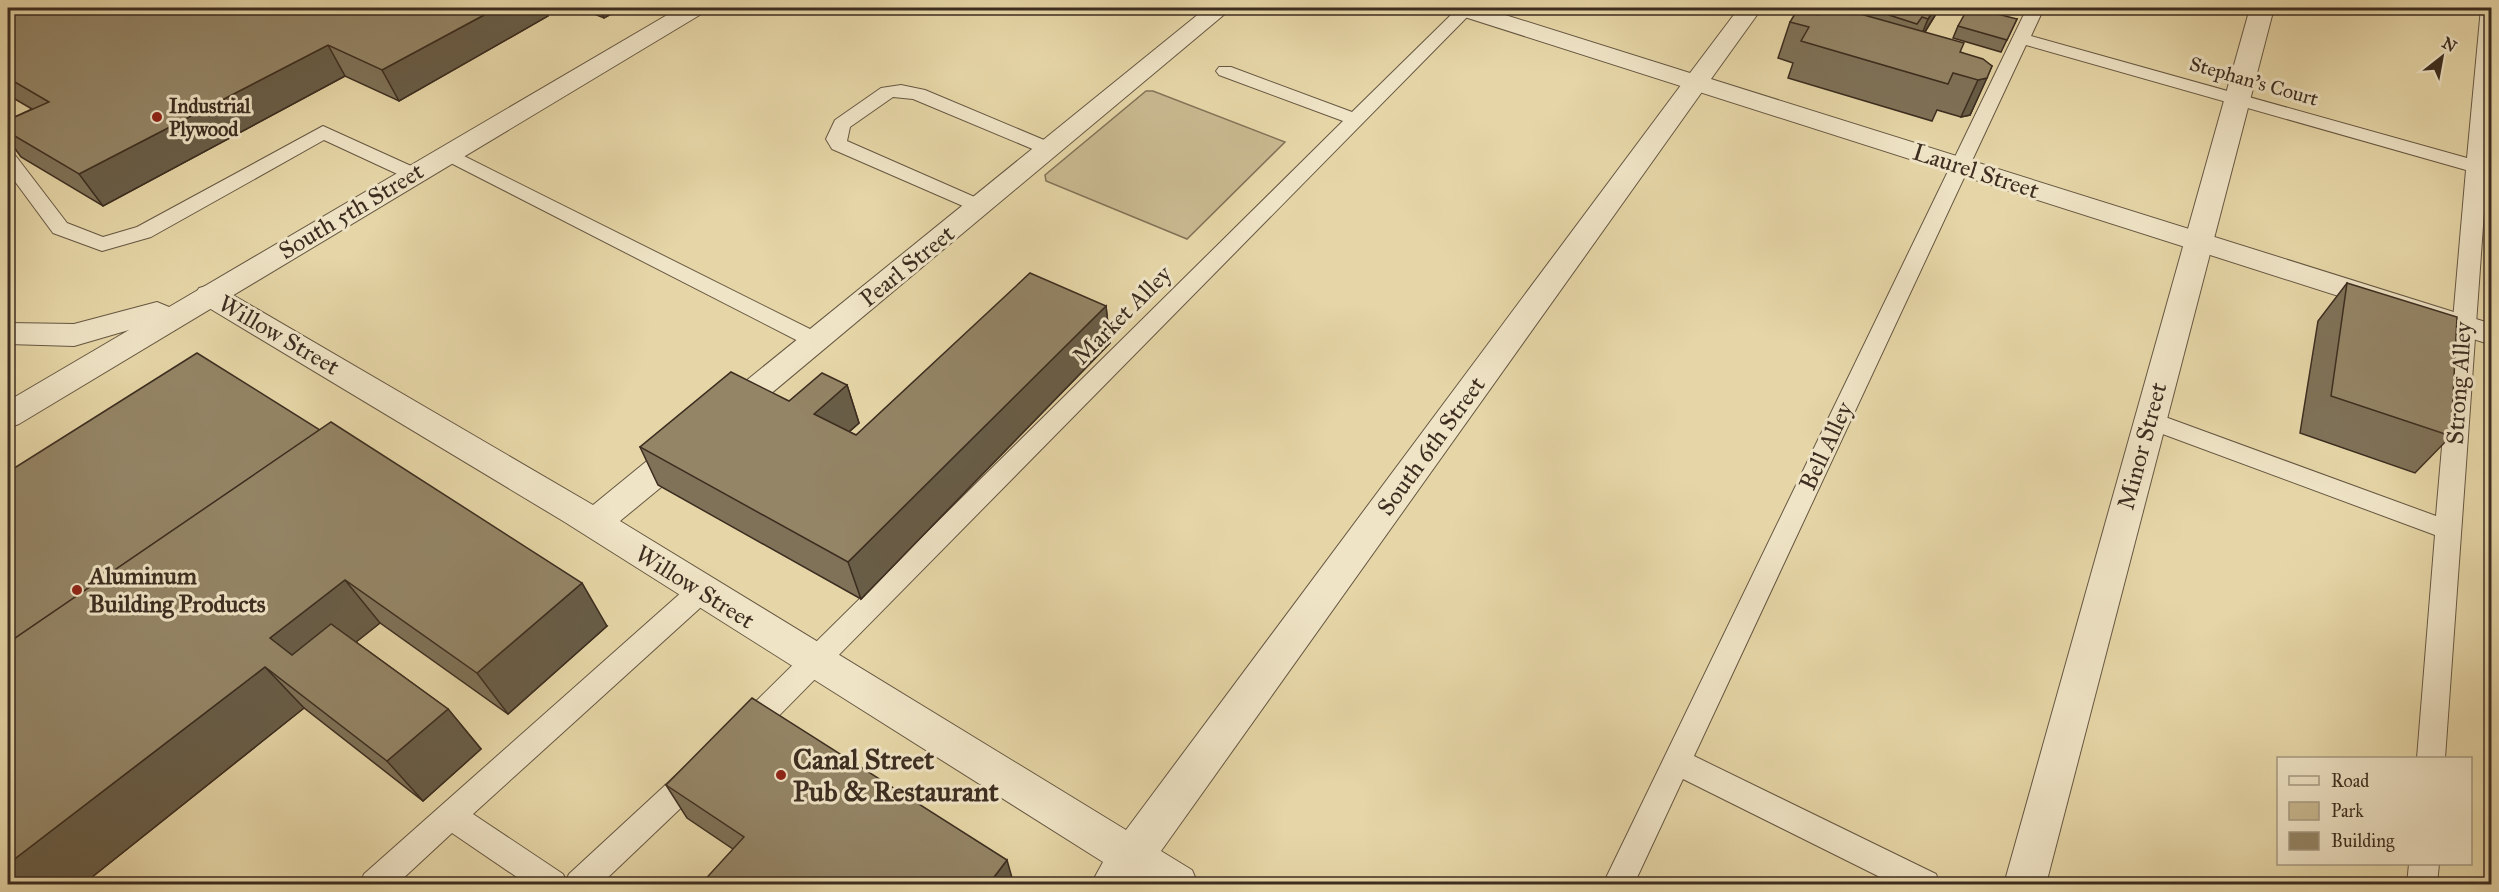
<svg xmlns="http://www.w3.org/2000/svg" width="2499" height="892" font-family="'IM FELL Great Primer',serif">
<rect width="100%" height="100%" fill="#e6d6a7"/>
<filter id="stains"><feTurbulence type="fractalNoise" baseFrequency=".00333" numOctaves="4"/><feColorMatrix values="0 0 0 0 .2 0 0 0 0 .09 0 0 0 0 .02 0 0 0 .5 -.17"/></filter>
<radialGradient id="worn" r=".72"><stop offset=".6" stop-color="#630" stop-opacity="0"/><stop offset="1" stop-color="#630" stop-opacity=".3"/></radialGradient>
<path fill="#c9b990" stroke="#827358" stroke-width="1.5" d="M 1146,91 L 1153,91 L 1285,142 L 1187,239 L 1046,181 L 1045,175 Z"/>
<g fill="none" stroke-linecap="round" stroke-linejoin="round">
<defs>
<g id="service">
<path d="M 1458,8 L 1476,8 L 756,739 L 746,742 L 736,739 L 732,730 L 736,721 L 1343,121 L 1219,75 L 1216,71 L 1219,67 L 1231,67 L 1352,112 Z"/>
<path d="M 2027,8 L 2044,8 L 2031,36 L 2467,158 L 2481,8 L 2492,8 L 2492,100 L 2445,758 L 2417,758 L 2435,535 L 2141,426 L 2137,420 L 2141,414 L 2149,411 L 2157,414 L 2436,516 L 2466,170 L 2026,45 L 1694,756 L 1936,874 L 1940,884 L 1894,884 L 1683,779 L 1634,884 L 1603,884 Z"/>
<path d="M 901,85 L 925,90 L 1056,145 L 1059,149 L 1049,155 L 1042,153 L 913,99 L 893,97 L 850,127 L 847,141 L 986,202 L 989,207 L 986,212 L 979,213 L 832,149 L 826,139 L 835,120 L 881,88 Z"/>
<path d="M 323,126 L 420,170 L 423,174 L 420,178 L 406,178 L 324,140 L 151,237 L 102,251 L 53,233 L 8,172 L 8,153 L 15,155 L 67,223 L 103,237 L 137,227 Z"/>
<path d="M 448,148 L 824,336 L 827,341 L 824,346 L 816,349 L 808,346 L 441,158 L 438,154 L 441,150 Z"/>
<path d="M 701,580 L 710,583 L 714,591 L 710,599 L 473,814 L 563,874 L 566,881 L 569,874 L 686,766 L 696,762 L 706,766 L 711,775 L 706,784 L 601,884 L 527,884 L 452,833 L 397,884 L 360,884 L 364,874 L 692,583 Z"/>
<path d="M 2409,864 L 2439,864 L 2437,884 L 2407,884 Z"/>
</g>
<g id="minor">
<path d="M 1206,8 L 1232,8 L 737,422 L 726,426 L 715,422 L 710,414 L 715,406 Z"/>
<path d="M 2250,8 L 2274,8 L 2046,884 L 2004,884 Z"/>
<path d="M 1696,74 L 1705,77 L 1709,82 L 1161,851 L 1192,870 L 1198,884 L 1091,884 L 1103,862 L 563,521 L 199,302 L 195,295 L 199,288 L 210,285 L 221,288 L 593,505 L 675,438 L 687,435 L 699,438 L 704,447 L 699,456 L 620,521 L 1126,830 L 1687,77 Z"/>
</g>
<g id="tertiary">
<path d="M 679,8 L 707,8 L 703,13 L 19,424 L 8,428 L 8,401 L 129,330 L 74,346 L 8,344 L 8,323 L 74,324 L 157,302 L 169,307 Z"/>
<path d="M 1448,8 L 1483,8 L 1690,73 L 1739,8 L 1762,8 L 1711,79 L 2492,324 L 2492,345 L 1452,13 Z"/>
</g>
</defs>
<use href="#service" stroke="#665742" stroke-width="2"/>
<use href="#minor" stroke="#665742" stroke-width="2"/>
<use href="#tertiary" stroke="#665742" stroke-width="2"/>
<use href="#service" fill="#efe4c6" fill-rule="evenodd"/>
<use href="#minor" fill="#efe4c6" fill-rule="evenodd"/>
<use href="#tertiary" fill="#efe4c6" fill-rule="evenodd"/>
</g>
<g fill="#7f7258" stroke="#3c2d20" stroke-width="1.5">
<path d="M 8,8 L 545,8 L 548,16 L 399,101 L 345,76 L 103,206 L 21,157 L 8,139 L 8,120 L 32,109 L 8,95 Z"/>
<path d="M 579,8 L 622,8 L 604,18 Z"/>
<path d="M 1839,8 L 1938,8 L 1936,14 L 1925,32 L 1960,52 L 1992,66 L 1970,115 L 1961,117 L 1937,110 L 1932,121 L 1788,78 L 1793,63 L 1778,58 L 1790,22 L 1818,15 Z"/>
<path d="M 2017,19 L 2001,52 L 1953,38 L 1958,26 Z"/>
<path d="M 2347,283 L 2451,436 L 2415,473 L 2300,433 L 2318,321 Z"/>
<path d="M 1106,306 L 1110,343 L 861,599 L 658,485 L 640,447 L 789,401 L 847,385 L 859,423 L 849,432 L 856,435 Z"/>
<path d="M 8,472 L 607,626 L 508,714 L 380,623 L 356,642 L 448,709 L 481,749 L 423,801 L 304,708 L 82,885 L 8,885 Z"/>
<path d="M 666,785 L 1014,885 L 733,849 L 687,818 Z"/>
</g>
<g fill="#685d47" stroke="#3c2d20" stroke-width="1.5">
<path d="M 497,8 L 545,8 L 548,16 L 399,101 L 382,70 Z"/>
<path d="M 599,8 L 622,8 L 604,18 Z"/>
<path d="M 1935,8 L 1938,8 L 1936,14 L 1919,41 L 1928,19 Z"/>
<path d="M 328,45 L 345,76 L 103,206 L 79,174 Z"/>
<path d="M 1987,78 L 1970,115 L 1961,117 L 1978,80 Z"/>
<path d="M 1106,306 L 1110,343 L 861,599 L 848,562 Z"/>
<path d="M 847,385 L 859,423 L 827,451 L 814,414 Z"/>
<path d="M 345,580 L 380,623 L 308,680 L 270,638 Z"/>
<path d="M 582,583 L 607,626 L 508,714 L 477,673 Z"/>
<path d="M 265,667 L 304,708 L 82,885 L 8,885 L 8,864 Z"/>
<path d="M 448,709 L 481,749 L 423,801 L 387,761 Z"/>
<path d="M 1007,860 L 1014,885 L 988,885 Z"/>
</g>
<g fill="#948566" stroke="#3c2d20" stroke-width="1.5">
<path d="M 8,8 L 497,8 L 382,70 L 328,45 L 79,174 L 8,132 L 8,120 L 49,102 L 8,78 Z"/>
<path d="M 1823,8 L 1839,8 L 1964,43 L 1960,52 L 1983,59 L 1992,66 L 1987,78 L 1978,80 L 1953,73 L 1948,84 L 1801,41 L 1809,27 L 1790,22 L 1798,9 L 1818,15 Z"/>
<path d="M 1887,8 L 1935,8 L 1928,19 L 1922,17 L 1917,24 L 1889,15 L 1893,9 Z"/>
<path d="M 1968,8 L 1974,8 L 2017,19 L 2007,40 L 1958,26 Z"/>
<path d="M 1030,273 L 1106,306 L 848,562 L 640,447 L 731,372 L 789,401 L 822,373 L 847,385 L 814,414 L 856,435 Z"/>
<path d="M 2347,283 L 2457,317 L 2451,436 L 2331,396 Z"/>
<path d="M 197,353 L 320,430 L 8,643 L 8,472 Z"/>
<path d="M 331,422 L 582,583 L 477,673 L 345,580 L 270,638 L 292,655 L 331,624 L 448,709 L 387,761 L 265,667 L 8,864 L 8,643 Z"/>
<path d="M 752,698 L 1007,860 L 988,885 L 700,885 L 744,837 L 666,785 Z"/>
</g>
<g fill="#8f2418" stroke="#efe4c6" stroke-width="2">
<circle cx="157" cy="117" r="6"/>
<circle cx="77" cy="590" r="6"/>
<circle cx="781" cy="775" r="6"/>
</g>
<g text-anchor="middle" stroke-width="6" stroke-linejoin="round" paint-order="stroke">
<g font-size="20" fill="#3c2d20" stroke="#efe4c6">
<text transform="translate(2254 81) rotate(16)" y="7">Stephan's Court</text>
</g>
<g font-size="20" font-weight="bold" fill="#3c2d20" stroke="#efe4c6" text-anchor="start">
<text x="169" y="113">Industrial<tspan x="169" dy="23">Plywood</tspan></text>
</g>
<g font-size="24" fill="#3c2d20" stroke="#efe4c6">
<text transform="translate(1976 171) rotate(18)" y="8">Laurel Street</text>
<text transform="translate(351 211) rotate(-31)" y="8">South 5th Street</text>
<text transform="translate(907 266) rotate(-39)" y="8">Pearl Street</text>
<text transform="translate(1122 315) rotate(-45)" y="8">Market Alley</text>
<text transform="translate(279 335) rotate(30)" y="8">Willow Street</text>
<text transform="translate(2459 383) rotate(-86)" y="8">Strong Alley</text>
<text transform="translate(1431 446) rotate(-54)" y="8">South 6th Street</text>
<text transform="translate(1826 446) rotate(-65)" y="8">Bell Alley</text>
<text transform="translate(2142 446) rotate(-75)" y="8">Minor Street</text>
<text transform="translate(695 587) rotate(32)" y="8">Willow Street</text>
</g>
<g font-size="24" font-weight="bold" fill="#3c2d20" stroke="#efe4c6" text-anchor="start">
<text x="89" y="584">Aluminum<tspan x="89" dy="28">Building Products</tspan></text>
</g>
<g font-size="28" font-weight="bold" fill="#3c2d20" stroke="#efe4c6" text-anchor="start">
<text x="793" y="769">Canal Street<tspan x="793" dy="32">Pub &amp; Restaurant</tspan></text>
</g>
</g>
<rect width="2499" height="892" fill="none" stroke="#e6d6a7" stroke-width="30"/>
<rect x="9" y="9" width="2481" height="874" fill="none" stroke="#3c2d20" stroke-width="3"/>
<rect x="15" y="15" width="2469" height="862" fill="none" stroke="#3c2d20" stroke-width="1.5"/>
<rect x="2277" y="757" width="195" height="108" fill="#efe4c6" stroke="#a79b84" stroke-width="1.5"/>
<rect x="2289" y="776" width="30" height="9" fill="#efe4c6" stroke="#a79b84" stroke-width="1.5"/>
<text x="2331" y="787" font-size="18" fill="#3c2d20">Road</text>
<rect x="2289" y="802" width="30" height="18" fill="#c9b990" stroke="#a79b84" stroke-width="1.5"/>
<text x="2331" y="817" font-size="18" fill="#3c2d20">Park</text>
<rect x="2289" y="832" width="30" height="18" fill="#948566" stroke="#a79b84" stroke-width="1.5"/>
<text x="2331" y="847" font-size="18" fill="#3c2d20">Building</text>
<g transform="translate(2442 57) rotate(31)" stroke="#efe4c6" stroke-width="4.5" paint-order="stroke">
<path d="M0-4.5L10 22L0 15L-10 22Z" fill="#3c2d20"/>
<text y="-9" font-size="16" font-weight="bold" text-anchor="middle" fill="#3c2d20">N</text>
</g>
<rect width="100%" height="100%" filter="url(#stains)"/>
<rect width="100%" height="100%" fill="url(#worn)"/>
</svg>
